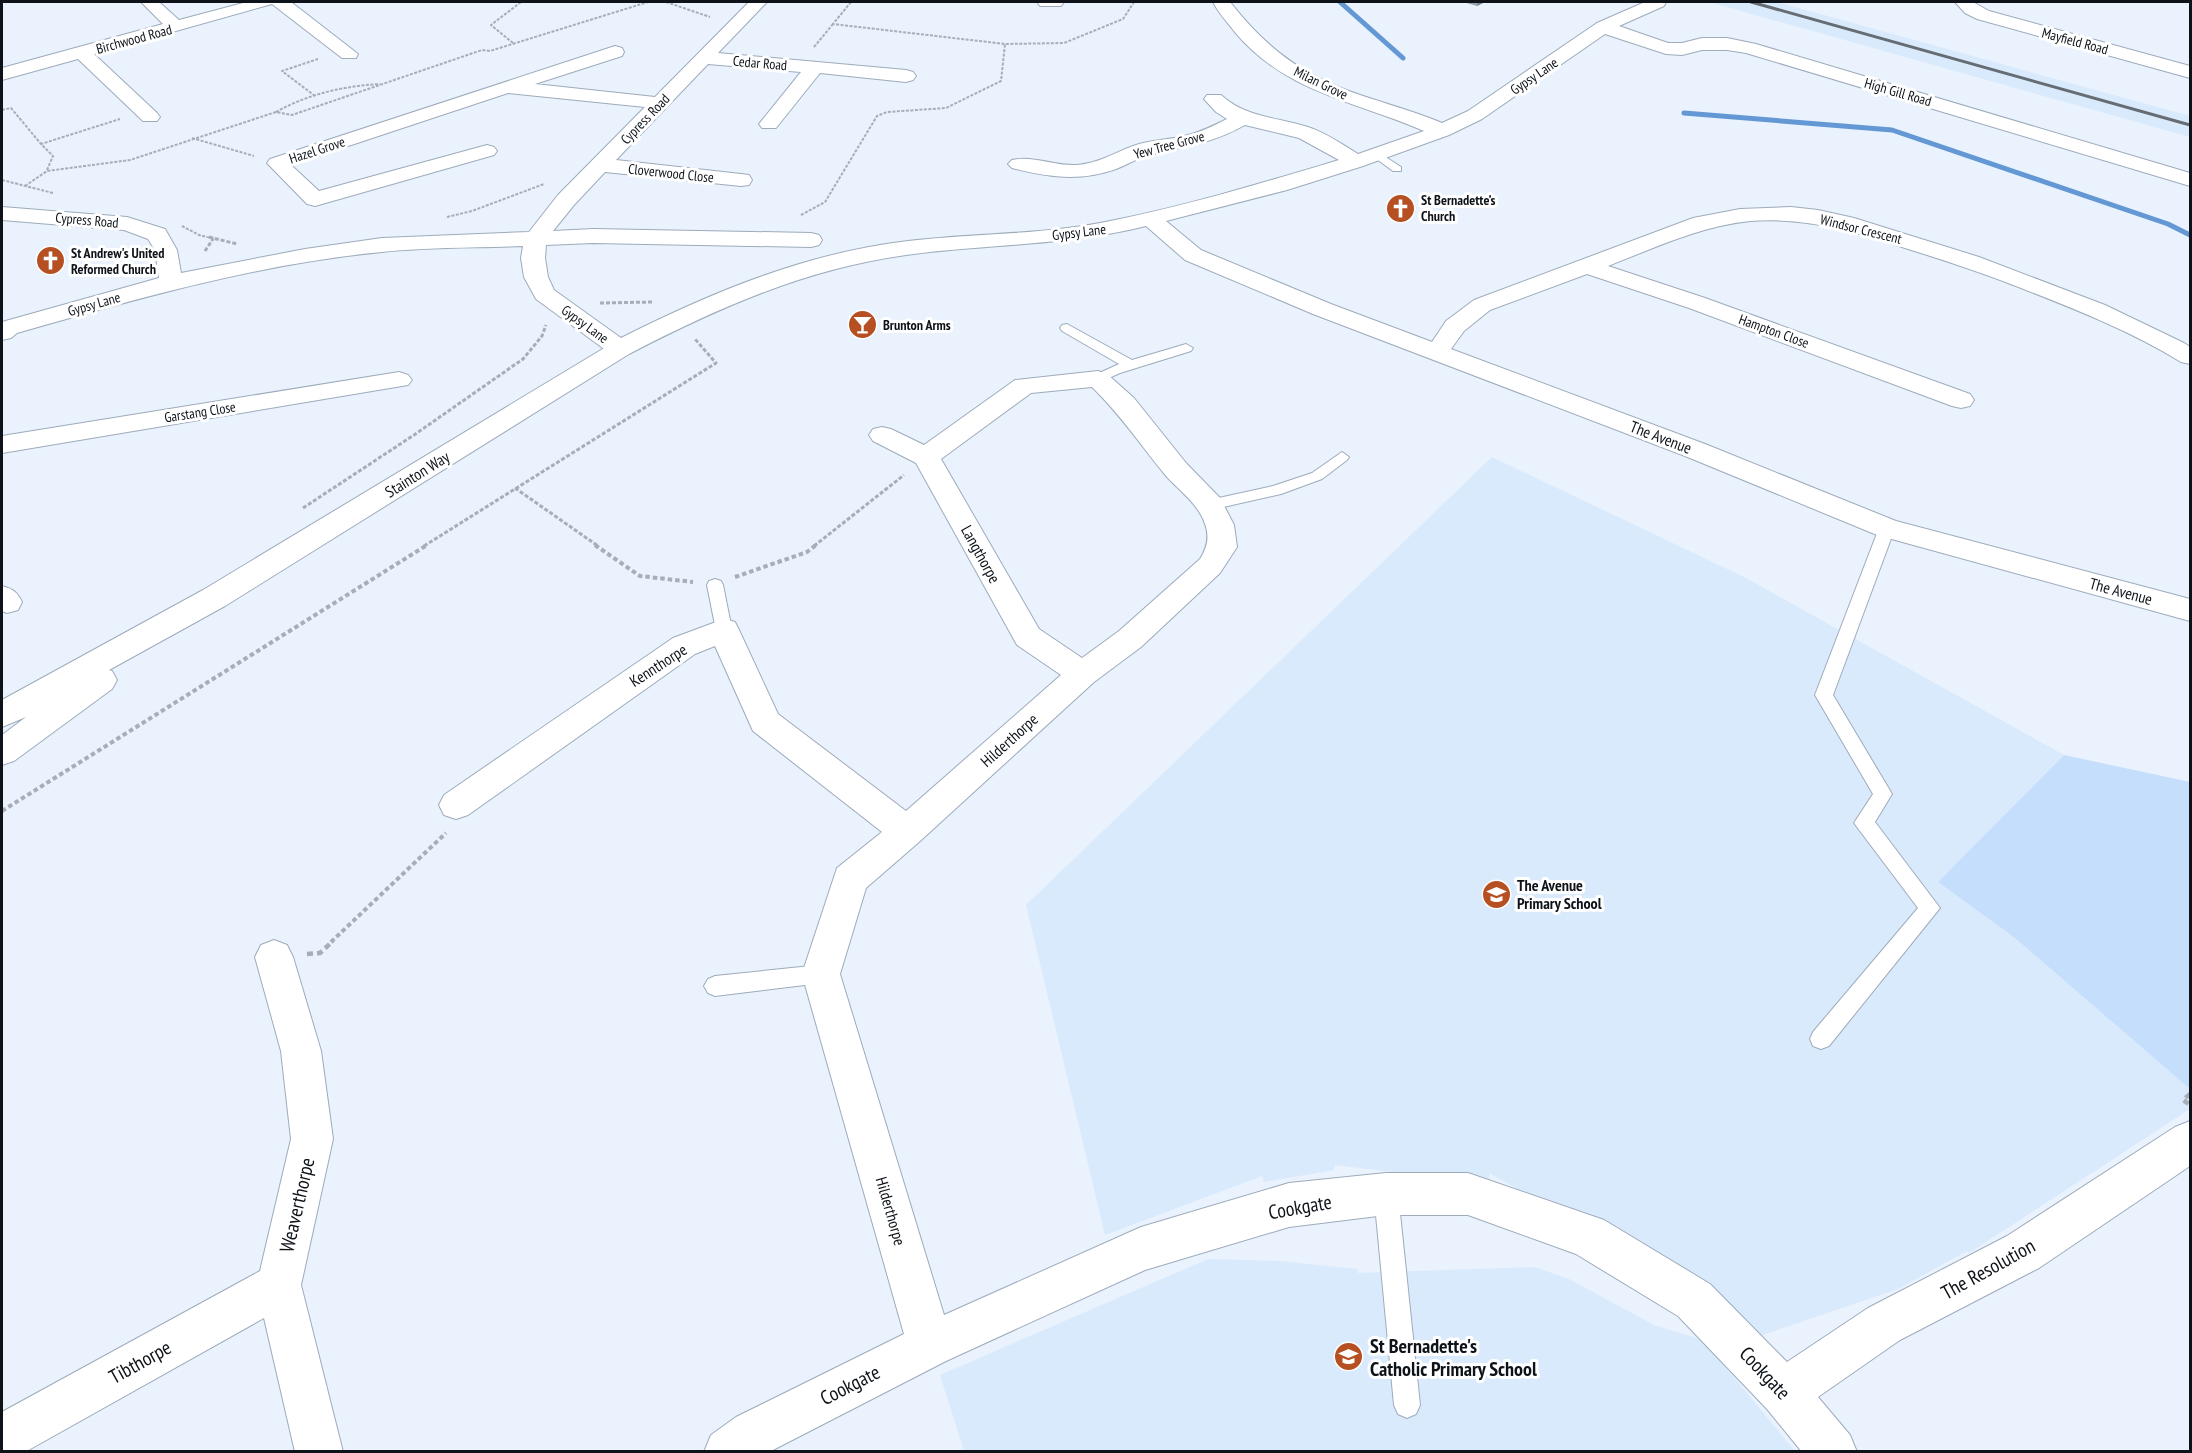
<svg xmlns="http://www.w3.org/2000/svg" width="2192" height="1453" font-family="'PT Sans Narrow',sans-serif">
<rect width="100%" height="100%" fill="#e9f2fd"/>
<g fill="#daeafd">
<path d="M 1709,2 L 1777,2 L 2190,116 L 2190,137 Z"/>
<path d="M 1492,457 L 1744,577 L 2064,755 L 1938,882 L 2015,938 L 2190,1089 L 2190,1109 L 1969,1253 L 1967,1251 L 1898,1289 L 1760,1336 L 1708,1296 L 1489,1173 L 1490,1184 L 1335,1165 L 1334,1170 L 1264,1182 L 1262,1176 L 1105,1235 L 1026,905 Z"/>
<path d="M 1208,1259 L 1279,1261 L 1357,1269 L 1358,1273 L 1535,1267 L 1569,1279 L 1654,1325 L 1703,1340 L 1795,1451 L 964,1451 L 940,1375 Z"/>
</g>
<path fill="#c4defc" d="M 2064,755 L 2190,782 L 2190,1089 L 2015,938 L 1938,882 Z"/>
<g fill="none" stroke-linecap="round" stroke-linejoin="round">
<g stroke="#6398d4" stroke-width="5">
<path d="M 1340,2 L 1403,58"/>
<path d="M 1684,113 L 1892,130 L 2168,224 L 2190,235"/>
</g>
<defs>
<g id="service">
<path d="M 1378,152 L 1401,167 L 1401,171 L 1393,171 L 1374,157 L 1372,155 Z"/>
<path d="M 1067,324 L 1132,360 L 1186,344 L 1193,348 L 1191,351 L 1120,373 L 1098,383 L 1091,379 L 1093,376 L 1119,364 L 1062,331 L 1060,328 L 1062,325 Z"/>
<path d="M 1342,452 L 1349,457 L 1347,460 L 1322,479 L 1281,494 L 1210,510 L 1202,505 L 1205,501 L 1273,486 L 1312,473 Z"/>
<path d="M 1887,523 L 1893,524 L 1895,528 L 1833,695 L 1892,794 L 1875,822 L 1940,908 L 1829,1046 L 1821,1049 L 1813,1046 L 1810,1039 L 1813,1032 L 1918,908 L 1854,823 L 1873,794 L 1815,695 L 1879,528 L 1881,524 Z"/>
<path d="M 715,579 L 721,581 L 723,585 L 732,630 L 730,634 L 724,636 L 718,634 L 716,630 L 707,585 L 709,581 Z"/>
<path d="M 821,965 L 828,967 L 831,974 L 828,981 L 821,983 L 715,996 L 708,993 L 704,986 L 708,979 L 715,976 Z"/>
<path d="M 1386,1182 L 1394,1186 L 1398,1194 L 1420,1405 L 1416,1414 L 1407,1418 L 1398,1414 L 1394,1405 L 1374,1194 L 1378,1186 Z"/>
</g>
<g id="minor">
<path d="M 141,2 L 159,2 L 179,20 L 247,2 L 291,2 L 358,54 L 356,58 L 342,58 L 272,4 L 94,54 L 157,113 L 160,117 L 157,121 L 143,121 L 78,59 L 2,80 L 2,68 L 163,24 Z"/>
<path d="M 749,2 L 767,2 L 718,53 L 906,70 L 913,72 L 916,76 L 913,80 L 906,82 L 820,73 L 776,128 L 762,128 L 759,124 L 801,72 L 708,64 L 616,160 L 741,174 L 749,175 L 752,180 L 749,185 L 741,186 L 605,172 L 574,205 L 553,231 L 593,229 L 811,233 L 819,235 L 822,240 L 819,245 L 811,247 L 593,243 L 546,245 L 545,258 L 548,277 L 554,290 L 621,338 C 712,292 806,253 908,241 C 976,233 1047,235 1115,220 C 1190,205 1265,182 1339,160 L 1299,138 L 1245,125 C 1211,144 1186,146 1149,155 C 1137,158 1127,165 1116,169 C 1080,182 1047,177 1012,168 L 1008,164 L 1012,160 C 1031,155 1055,166 1076,165 C 1097,164 1114,153 1133,146 C 1149,140 1167,140 1184,136 C 1199,133 1213,126 1227,119 L 1216,112 L 1204,99 L 1207,95 L 1221,95 C 1246,118 1277,117 1308,127 C 1326,133 1342,144 1358,154 L 1424,131 C 1356,101 1285,93 1234,31 C 1227,22 1218,12 1213,2 L 1230,2 C 1262,42 1293,69 1341,88 C 1374,101 1409,109 1442,123 L 1468,111 L 1597,23 L 1645,2 L 1666,2 L 1664,6 L 1619,26 L 1668,43 L 1682,43 L 1702,38 L 1727,38 L 1756,44 L 2190,173 L 2190,186 L 1746,53 L 1727,50 L 1702,50 L 1682,55 L 1666,54 L 1605,34 L 1482,119 L 1449,135 L 1363,166 L 1287,190 L 1166,221 L 1201,250 L 1331,304 L 1432,342 L 1446,321 L 1474,300 L 1693,218 L 1740,209 L 1791,207 L 1818,210 L 1854,218 L 1979,257 L 2105,305 L 2184,343 L 2190,347 L 2190,364 L 2181,362 C 2127,329 2067,306 2008,283 C 1974,270 1940,259 1905,248 C 1854,231 1805,217 1750,221 C 1701,226 1654,248 1608,266 L 1705,298 L 1970,394 L 1974,400 L 1970,406 L 1961,408 L 1952,406 L 1689,308 L 1587,274 L 1490,310 L 1464,331 L 1451,349 L 1705,444 L 1896,521 L 2190,599 L 2190,621 L 1877,535 L 1685,456 L 1313,314 L 1185,260 L 1146,226 C 1067,246 986,244 906,255 C 805,269 718,308 629,354 L 620,356 L 611,354 L 536,299 L 524,277 L 521,258 L 523,246 C 476,248 429,247 382,252 C 257,264 136,299 17,333 L 11,338 L 2,340 L 2,322 L 159,278 L 155,250 L 148,239 L 124,230 L 2,220 L 2,207 L 127,217 L 165,229 L 177,250 L 181,273 L 305,249 L 382,238 L 529,232 L 558,195 L 645,107 L 508,93 L 291,165 L 319,191 L 487,145 L 494,147 L 497,151 L 494,155 L 315,206 L 307,204 L 267,163 L 270,159 L 615,46 L 622,48 L 624,52 L 622,56 L 535,84 L 655,97 Z"/>
<path d="M 1037,2 L 1064,2 L 1061,6 L 1040,6 Z"/>
<path d="M 1955,2 L 1973,2 L 1989,11 L 2190,66 L 2190,78 L 1977,19 L 1965,13 Z"/>
<path d="M 1098,371 L 1107,374 L 1134,398 L 1186,463 L 1220,498 L 1234,525 L 1237,547 L 1220,573 L 1141,647 L 1094,682 L 919,842 L 866,888 L 840,974 L 944,1315 L 1141,1227 L 1289,1183 L 1386,1173 L 1468,1173 L 1604,1220 L 1710,1284 L 1787,1362 L 1868,1308 L 2007,1236 L 2175,1127 L 2190,1121 L 2190,1166 L 2039,1268 L 1900,1340 L 1818,1397 L 1850,1435 L 1857,1452 L 1802,1452 L 1767,1409 L 1678,1316 L 1576,1254 L 1468,1215 L 1386,1215 L 1289,1227 L 1145,1270 L 946,1361 L 769,1452 L 704,1452 L 711,1435 L 736,1417 L 904,1334 L 802,974 L 837,868 L 882,832 L 753,731 L 715,646 L 695,654 L 468,815 L 456,819 L 444,815 L 439,805 L 444,795 L 673,638 L 724,619 L 735,622 L 739,630 L 778,714 L 906,811 L 1061,675 L 1017,645 L 916,463 L 873,441 L 869,435 L 873,429 L 882,427 L 891,429 L 924,445 L 1015,380 ZM 1092,387 C 1122,416 1141,446 1167,477 C 1180,491 1199,505 1205,524 C 1210,537 1207,548 1200,559 L 1119,631 L 1082,658 L 1039,629 L 941,459 L 1031,393 Z"/>
<path d="M 399,372 L 408,375 L 412,380 L 408,385 L 2,453 L 2,436 Z"/>
<path d="M 2,586 C 13,589 17,592 22,602 L 18,610 L 7,613 L 2,611 Z"/>
<path d="M 274,940 L 287,945 L 293,957 L 321,1051 L 333,1139 L 301,1285 L 343,1452 L 295,1452 L 264,1318 L 25,1452 L 2,1452 L 2,1412 L 260,1271 L 291,1139 L 281,1051 L 255,957 L 261,945 Z"/>
</g>
<path id="tertiary" d="M 620,342 L 629,344 L 632,349 L 629,354 L 225,606 L 109,670 L 112,671 L 117,680 L 112,689 L 14,761 L 2,765 L 2,735 L 26,717 L 2,727 L 2,700 L 203,590 L 611,344 Z"/>
</defs>
<use href="#service" stroke="#9dabbb" stroke-width="2"/>
<use href="#minor" stroke="#9dabbb" stroke-width="2"/>
<use href="#tertiary" stroke="#9dabbb" stroke-width="2"/>
<g stroke="#a7aeb8" stroke-width="2" stroke-dasharray="3 1.5" stroke-linecap="butt">
<path d="M 666,2 L 710,17"/>
<path d="M 851,2 L 833,24 L 1005,44"/>
<path d="M 513,43 L 491,25 L 521,2"/>
<path d="M 814,47 L 833,24"/>
<path d="M 315,96 L 282,71 L 318,59"/>
<path d="M 2,110 L 11,108 L 41,144"/>
<path d="M 276,112 C 308,94 344,86 380,84"/>
<path d="M 192,138 L 254,156"/>
<path d="M 47,170 L 53,156 L 41,144 L 120,119"/>
<path d="M 2,180 L 53,193"/>
<path d="M 25,186 L 47,171 L 130,160 L 276,112 L 292,115 L 482,50 L 490,51 L 648,2"/>
<path d="M 801,215 L 825,202 L 877,116 L 887,112 L 946,108 L 1001,81 L 1005,44 L 1064,43 L 1123,19 L 1134,2"/>
<path d="M 447,217 L 472,211 L 544,184"/>
<path d="M 182,226 L 199,235 L 215,239"/>
</g>
<g stroke="#a7aeb8" stroke-width="3" stroke-dasharray="4 2" stroke-linecap="butt">
<path d="M 209,237 L 237,244"/>
<path d="M 205,251 L 213,239"/>
<path d="M 600,303 L 653,302"/>
<path d="M 515,488 L 598,546"/>
<path d="M 303,508 L 414,435 L 523,359 L 542,336 L 546,325"/>
<path d="M 424,546 L 716,363 L 695,339"/>
<path d="M 814,546 L 904,475"/>
</g>
<g stroke="#a7aeb8" stroke-width="4" stroke-dasharray="4.5 3" stroke-linecap="butt">
<path d="M 595,545 L 640,576 L 693,582"/>
<path d="M 735,577 L 807,552 L 816,545"/>
<path d="M 2,811 L 427,545"/>
<path d="M 331,942 L 446,833"/>
</g>
<g stroke="#a7aeb8" stroke-width="4.5" stroke-dasharray="6 4" stroke-linecap="butt">
<path d="M 307,954 L 320,953 L 333,941"/>
<path d="M 2190,1094 L 2183,1100 L 2190,1105"/>
</g>
<use href="#service" fill="#fff" fill-rule="evenodd"/>
<use href="#minor" fill="#fff" fill-rule="evenodd"/>
<use href="#tertiary" fill="#fff" fill-rule="evenodd"/>
<path stroke="#656c74" stroke-width="3" d="M 1751,2 L 2190,125"/>
</g>
<path fill="#97a4b2" d="M 1463,2 L 1485,2 L 1477,6 Z"/>
<path fill="#7b8691" d="M 1478,2 L 1485,2 L 1477,6 Z"/>
<defs>
<symbol id="church-disc" viewBox="-11 -11 22 22"><circle r="9.5" fill="#b65023" stroke="#fff"/><path d="M-1.2-6h2.4v3.5h3.3v2.4h-3.3V6h-2.4V-.1h-3.3v-2.4h3.3Z" fill="#fff"/></symbol>
<symbol id="bar-disc" viewBox="-11 -11 22 22"><circle r="9.5" fill="#b65023" stroke="#fff"/><path d="M-6-5H6L.8 .8V4.5H3.5V6h-7V4.5H-.8V.8Z" fill="#fff"/></symbol>
<symbol id="school-disc" viewBox="-11 -11 22 22"><circle r="9.5" fill="#b65023" stroke="#fff"/><path d="M0-5L7-2L0 1L-7-2ZM-4 1L0 2.5L4 1V4Q0 6-4 4Z" fill="#fff"/></symbol>
</defs>
<g fill-rule="evenodd">
<use href="#church-disc" x="1384" y="192" width="33" height="33"/>
<use href="#church-disc" x="34" y="244" width="33" height="33"/>
<use href="#bar-disc" x="846" y="308" width="33" height="33"/>
<use href="#school-disc" x="1480" y="878" width="33" height="33"/>
<use href="#school-disc" x="1332" y="1340" width="33" height="33"/>
</g>
<g text-anchor="middle" stroke-width="6" stroke-linejoin="round" paint-order="stroke">
<g font-size="14" fill="#0e1319" stroke="#fff">
<text transform="translate(134 39) rotate(-15)" y="5">Birchwood Road</text>
<text transform="translate(2075 41) rotate(15)" y="5">Mayfield Road</text>
<text transform="translate(760 63) rotate(5)" y="5">Cedar Road</text>
<text transform="translate(1534 76) rotate(-34)" y="5">Gypsy Lane</text>
<text transform="translate(1321 83) rotate(26)" y="5">Milan Grove</text>
<text transform="translate(1898 92) rotate(16)" y="5">High Gill Road</text>
<text transform="translate(645 119) rotate(-46)" y="5">Cypress Road</text>
<text transform="translate(1169 145) rotate(-15)" y="5">Yew Tree Grove</text>
<text transform="translate(317 150) rotate(-18)" y="5">Hazel Grove</text>
<text transform="translate(671 173) rotate(6)" y="5">Cloverwood Close</text>
<text transform="translate(87 220) rotate(5)" y="5">Cypress Road</text>
<text transform="translate(1861 229) rotate(14)" y="5">Windsor Crescent</text>
<text transform="translate(1079 232) rotate(-7)" y="5">Gypsy Lane</text>
<text transform="translate(94 304) rotate(-16)" y="5">Gypsy Lane</text>
<text transform="translate(585 324) rotate(36)" y="5">Gypsy Lane</text>
<text transform="translate(1774 331) rotate(20)" y="5">Hampton Close</text>
<text transform="translate(200 412) rotate(-9)" y="5">Garstang Close</text>
</g>
<g font-size="14" font-weight="bold" fill="#0e1319" stroke="#fff" text-anchor="start">
<text x="1421" y="205">St Bernadette’s<tspan x="1421" dy="16">Church</tspan></text>
<text x="71" y="258">St Andrew's United<tspan x="71" dy="16">Reformed Church</tspan></text>
<text x="883" y="330">Brunton Arms</text>
</g>
<g font-size="16" fill="#0e1319" stroke="#fff">
<text transform="translate(1661 437) rotate(21)" y="6">The Avenue</text>
<text transform="translate(417 474) rotate(-32)" y="6">Stainton Way</text>
<text transform="translate(981 554) rotate(61)" y="6">Langthorpe</text>
<text transform="translate(2121 591) rotate(15)" y="6">The Avenue</text>
<text transform="translate(658 665) rotate(-33)" y="6">Kennthorpe</text>
<text transform="translate(1009 740) rotate(-42)" y="6">Hilderthorpe</text>
<text transform="translate(891 1211) rotate(74)" y="6">Hilderthorpe</text>
</g>
<g font-size="16" font-weight="bold" fill="#0e1319" stroke="#fff" text-anchor="start">
<text x="1517" y="891">The Avenue<tspan x="1517" dy="18">Primary School</tspan></text>
</g>
<g font-size="20" fill="#0e1319" stroke="#fff">
<text transform="translate(297 1205) rotate(-77)" y="7">Weaverthorpe</text>
<text transform="translate(1300 1207) rotate(-10)" y="7">Cookgate</text>
<text transform="translate(1988 1269) rotate(-29)" y="7">The Resolution</text>
<text transform="translate(140 1362) rotate(-29)" y="7">Tibthorpe</text>
<text transform="translate(1765 1373) rotate(47)" y="7">Cookgate</text>
<text transform="translate(850 1385) rotate(-27)" y="7">Cookgate</text>
</g>
<g font-size="20" font-weight="bold" fill="#0e1319" stroke="#fff" text-anchor="start">
<text x="1370" y="1353">St Bernadette's<tspan x="1370" dy="23">Catholic Primary School</tspan></text>
</g>
</g>
<rect width="2192" height="1453" fill="none" stroke="#0e1319" stroke-width="6"/>
</svg>
